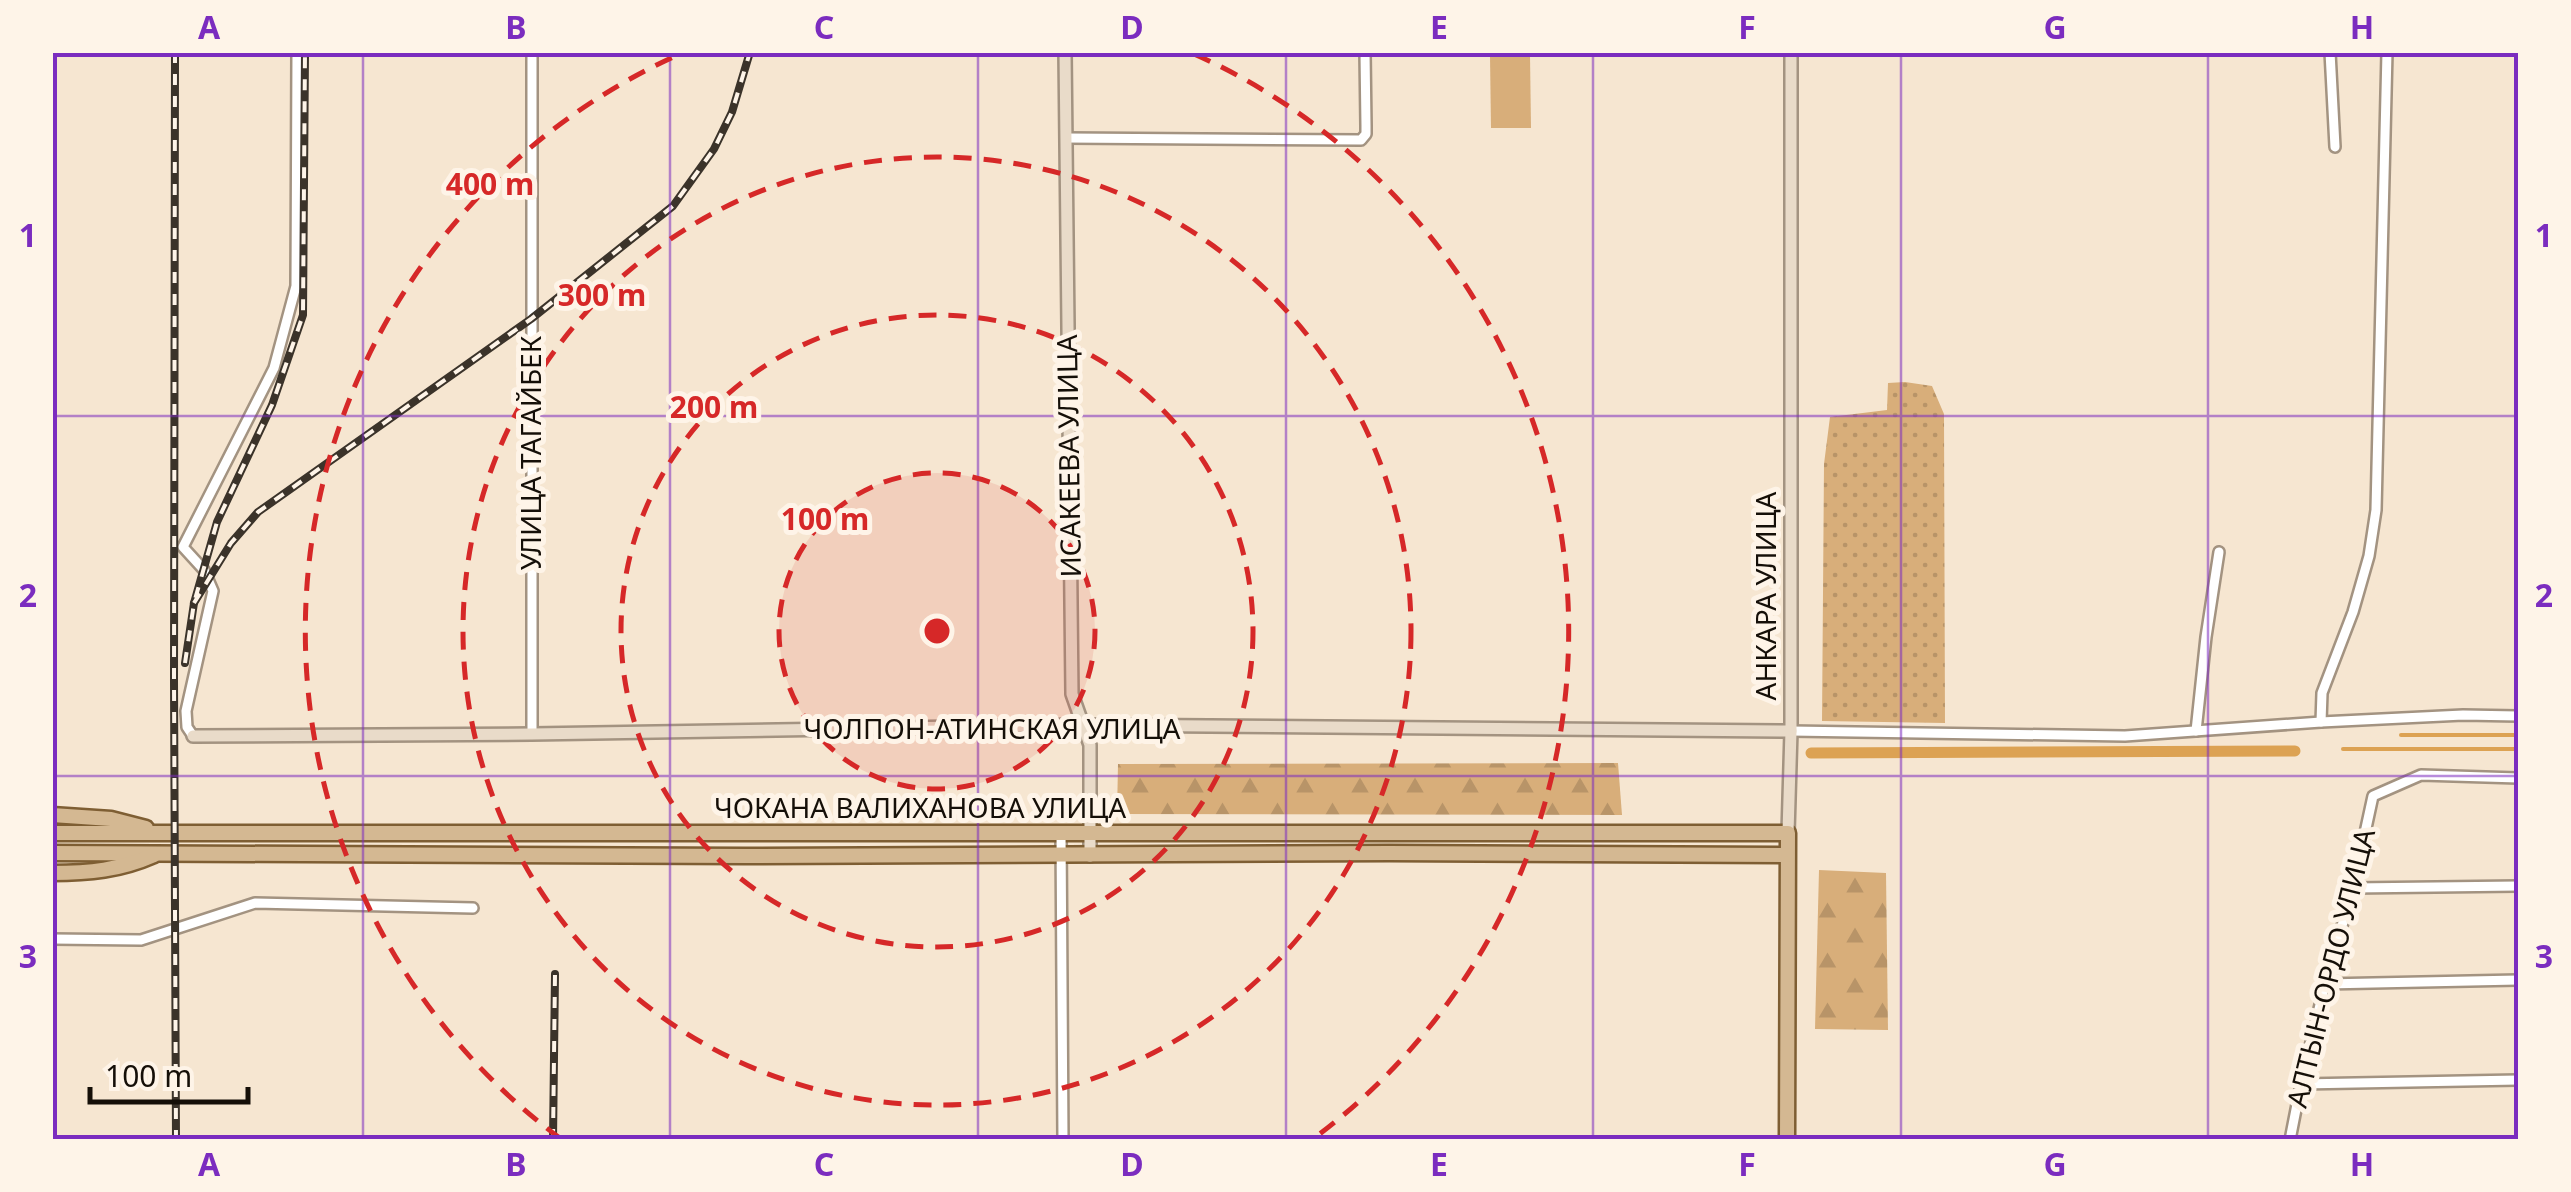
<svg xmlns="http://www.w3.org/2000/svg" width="2571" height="1192" font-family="'Noto Sans',sans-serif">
<defs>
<pattern id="grass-dots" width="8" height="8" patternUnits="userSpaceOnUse" patternTransform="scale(2.5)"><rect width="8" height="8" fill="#d8ae7a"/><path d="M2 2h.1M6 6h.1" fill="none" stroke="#b89468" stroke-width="1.8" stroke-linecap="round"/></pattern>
<pattern id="forest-firs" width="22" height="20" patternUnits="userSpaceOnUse" patternTransform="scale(2.5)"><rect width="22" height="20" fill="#d8ae7a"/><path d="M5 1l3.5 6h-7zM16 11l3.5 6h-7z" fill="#b89468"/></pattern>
</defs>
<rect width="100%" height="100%" fill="#f6e6d1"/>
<path fill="url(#grass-dots)" d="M 1905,382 L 1932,386 L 1944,414 L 1945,723 L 1822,721 L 1824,464 L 1830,417 L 1887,410 L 1888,383 Z"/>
<g fill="url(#forest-firs)">
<path d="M 1618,763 L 1622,815 L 1117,814 L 1118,764 Z"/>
<path d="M 1819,870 L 1886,873 L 1888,1030 L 1815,1029 Z"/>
</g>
<path fill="#d8ae7a" d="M 1490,56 L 1530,56 L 1531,128 L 1491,128 Z"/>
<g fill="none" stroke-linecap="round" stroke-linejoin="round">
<g stroke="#dca253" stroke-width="4">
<path d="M 2401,735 L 2518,735"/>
<path d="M 2343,749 L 2518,749"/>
</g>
<path stroke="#dca253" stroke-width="11" d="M 1811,753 L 2295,751"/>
<defs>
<g id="street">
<path d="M 2330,52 L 2335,147"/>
<path d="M 1066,138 L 1361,140 L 1366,134 L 1366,126 L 1365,52"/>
<path d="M 2321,722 L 2322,693 L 2353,612 L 2369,556 L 2376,510 L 2387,52"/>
<path d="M 1791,731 L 2125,736 L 2321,722 L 2463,715 L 2518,716"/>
<path d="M 2196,731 L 2206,637 L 2219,552"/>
<path d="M 532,734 L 532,52"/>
<path d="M 193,736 L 187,727 L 186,711 L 213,591 L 204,570 L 183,547 L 274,368 L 296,286 L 297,52"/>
<path d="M 1061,832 L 1063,1140"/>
<path d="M 2353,888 L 2518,886"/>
<path d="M 52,939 L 141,940 L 255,903 L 473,908"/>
<path d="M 2325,984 L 2518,980"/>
<path d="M 2301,1084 L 2518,1080"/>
<path d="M 2290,1140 L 2301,1084 L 2325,984 L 2353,888 L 2373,796 L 2421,775 L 2518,778"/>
</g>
<g id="secondary">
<path d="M 1065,52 L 1072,694 L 1090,745 L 1090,856"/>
<path d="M 193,736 L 532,734 L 1084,725 L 1791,731"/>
<path d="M 1788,833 L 1791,731 L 1791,52"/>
</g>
<g id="primary">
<path d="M 52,815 L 111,819 L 146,828"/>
<path d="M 52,833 L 1788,833 L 1787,1140"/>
<path d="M 52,853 L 745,856 L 1389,853 L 1787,855"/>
<path d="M 52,873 C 89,873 120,870 154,855"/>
</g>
</defs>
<use href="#street" stroke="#a39381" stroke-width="14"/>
<use href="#secondary" stroke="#a39381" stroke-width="16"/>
<use href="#primary" stroke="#7e5e33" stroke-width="19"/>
<use href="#street" stroke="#fff" stroke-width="9"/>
<use href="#secondary" stroke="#e9dbc9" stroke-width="11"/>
<use href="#primary" stroke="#d4b892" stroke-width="14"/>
<defs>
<g id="rail">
<path d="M 175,52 L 174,681 L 176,1140"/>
<path d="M 194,603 L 231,543 L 258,512 L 531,319 L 673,206 L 714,149 L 732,112 L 750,52"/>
<path d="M 185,663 L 194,603 L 217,522 L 272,405 L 303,315 L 305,52"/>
<path d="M 553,1140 L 555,974"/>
</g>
</defs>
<use href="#rail" stroke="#3b332a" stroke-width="8"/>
<use href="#rail" stroke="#fef4e8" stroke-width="4" stroke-dasharray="11" stroke-linecap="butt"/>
</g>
<path fill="none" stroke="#7b2cbf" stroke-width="2.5" stroke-opacity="0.55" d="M 363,52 L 363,1140M 670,52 L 670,1140M 978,52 L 978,1140M 1286,52 L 1286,1140M 1593,52 L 1593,1140M 1901,52 L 1901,1140M 2208,52 L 2208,1140M 52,416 L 2518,416M 52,776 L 2518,776"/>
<circle cx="937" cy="631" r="158" fill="#d62828" fill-opacity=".12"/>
<g fill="none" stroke="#d62828" stroke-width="5" stroke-dasharray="18 12">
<circle cx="937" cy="631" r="158"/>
<circle cx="937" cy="631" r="316"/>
<circle cx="937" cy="631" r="474"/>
<path d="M561 1139A632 632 0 0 1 680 54M1194 54A632 632 0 0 1 1313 1139"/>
</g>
<g text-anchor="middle" stroke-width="10" stroke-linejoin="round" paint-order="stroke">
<g font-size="28" fill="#150f08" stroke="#fef4e8">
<text transform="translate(531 453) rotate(-90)" y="10">УЛИЦА ТАГАЙБЕК</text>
<text transform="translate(1069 456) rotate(-91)" y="10">ИСАКЕЕВА УЛИЦА</text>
<text transform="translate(1766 596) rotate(-90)" y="10">АНКАРА УЛИЦА</text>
<text x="992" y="739">ЧОЛПОН-АТИНСКАЯ УЛИЦА</text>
<text x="920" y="818">ЧОКАНА ВАЛИХАНОВА УЛИЦА</text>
<text transform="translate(2331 968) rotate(-76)" y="10">АЛТЫН-ОРДО УЛИЦА</text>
</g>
</g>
<circle cx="937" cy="631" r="15" fill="#d62828" stroke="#fef4e8" stroke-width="5"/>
<g font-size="30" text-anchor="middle" font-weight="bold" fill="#d62828" stroke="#fef4e8" stroke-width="10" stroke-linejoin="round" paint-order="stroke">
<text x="490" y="195">400 m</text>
<text x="602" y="306">300 m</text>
<text x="714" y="418">200 m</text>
<text x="825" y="530">100 m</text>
</g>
<rect width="2571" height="1192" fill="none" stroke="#fef4e8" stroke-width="110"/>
<path d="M90 1087v15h158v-15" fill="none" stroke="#150f08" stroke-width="5"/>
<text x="105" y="1087" font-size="30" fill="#150f08" stroke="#fef4e8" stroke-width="8" paint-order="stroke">100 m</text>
<rect x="55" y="55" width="2461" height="1082" fill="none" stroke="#7b2cbf" stroke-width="4"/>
<g font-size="32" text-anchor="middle" font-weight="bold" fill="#7b2cbf">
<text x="209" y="39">A</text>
<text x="516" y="39">B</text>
<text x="824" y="39">C</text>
<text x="1132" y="39">D</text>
<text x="1439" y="39">E</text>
<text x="1747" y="39">F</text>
<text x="2055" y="39">G</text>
<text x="2362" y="39">H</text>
<text x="28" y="247">1</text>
<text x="2544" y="247">1</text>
<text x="28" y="607">2</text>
<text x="2544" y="607">2</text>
<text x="28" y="968">3</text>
<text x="2544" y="968">3</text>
<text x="209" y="1176">A</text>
<text x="516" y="1176">B</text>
<text x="824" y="1176">C</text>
<text x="1132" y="1176">D</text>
<text x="1439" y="1176">E</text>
<text x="1747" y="1176">F</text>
<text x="2055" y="1176">G</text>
<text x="2362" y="1176">H</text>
</g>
</svg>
